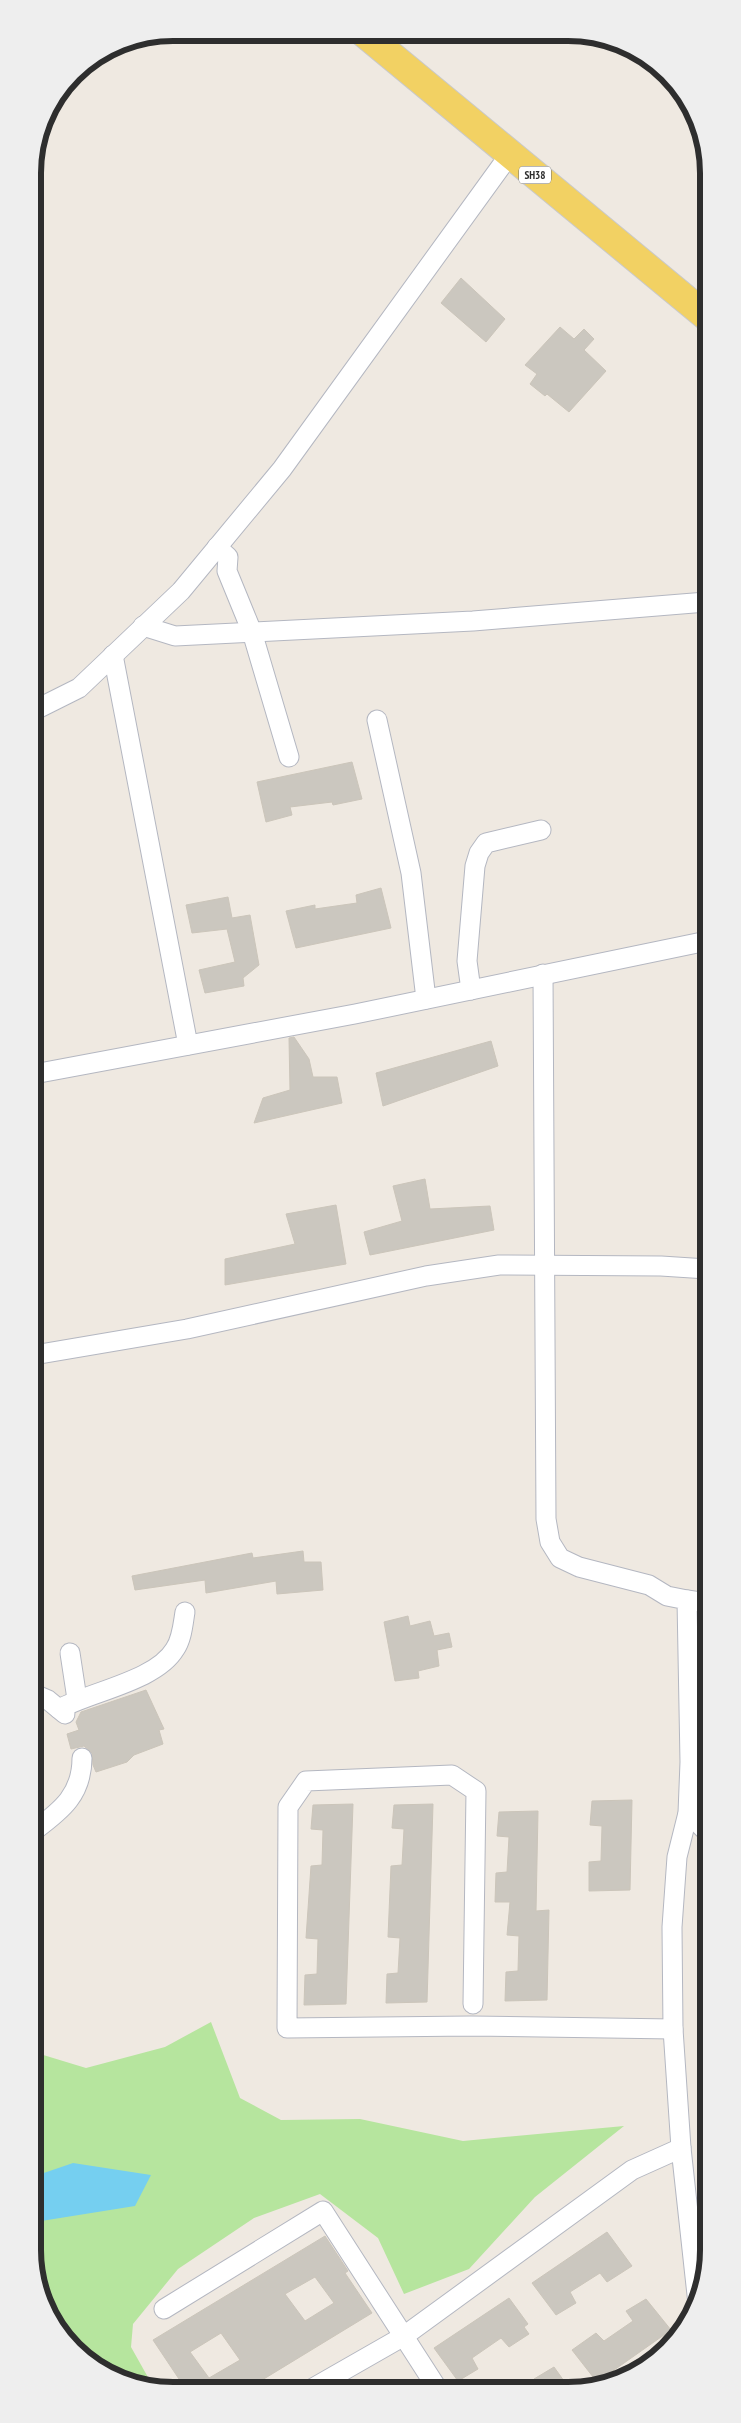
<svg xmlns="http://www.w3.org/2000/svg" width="741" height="2423" font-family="'PT Sans Narrow',sans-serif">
<rect width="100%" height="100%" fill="#efe9e1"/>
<path fill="#b6e59e" d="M 211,2022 L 240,2098 L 281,2120 L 360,2119 L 463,2141 L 624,2126 L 535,2197 L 469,2269 L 404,2294 L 378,2238 L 320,2194 L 254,2218 L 178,2269 L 133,2324 L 131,2347 L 154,2388 L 146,2388 L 73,2349 L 35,2277 L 35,2055 L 40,2054 L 86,2068 L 165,2047 Z"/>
<path fill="#75cff0" d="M 73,2163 L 151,2175 L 135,2206 L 35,2222 L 35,2176 Z"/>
<g fill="#cbc7bf" stroke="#cbc5ba" fill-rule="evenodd">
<path d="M 461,278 L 505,319 L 486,342 L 441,303 Z"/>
<path d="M 560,327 L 574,339 L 584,329 L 594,339 L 584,350 L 606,371 L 569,412 L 547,394 L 545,396 L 530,384 L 537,374 L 525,365 Z"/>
<path d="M 352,762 L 362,799 L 333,805 L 332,802 L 290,807 L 292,815 L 266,822 L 257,782 Z"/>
<path d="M 381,888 L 391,928 L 296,948 L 286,911 L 315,905 L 315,909 L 357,903 L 356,895 Z"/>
<path d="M 228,897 L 232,918 L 250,915 L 259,965 L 243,978 L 244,986 L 205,993 L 199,970 L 235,962 L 227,929 L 192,933 L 186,905 Z"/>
<path d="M 294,1037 L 309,1059 L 313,1077 L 337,1077 L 342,1103 L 254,1123 L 263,1098 L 290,1090 L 289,1038 Z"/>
<path d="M 491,1041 L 498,1066 L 383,1106 L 376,1073 Z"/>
<path d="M 425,1179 L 430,1209 L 490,1206 L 494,1230 L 370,1255 L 364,1232 L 402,1221 L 393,1186 Z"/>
<path d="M 336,1205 L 346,1264 L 225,1285 L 225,1259 L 295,1244 L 286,1214 Z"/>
<path d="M 303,1551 L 304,1562 L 321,1562 L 323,1590 L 277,1594 L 276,1581 L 206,1593 L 205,1580 L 135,1590 L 132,1576 L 252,1553 L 253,1558 Z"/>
<path d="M 408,1616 L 410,1626 L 430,1621 L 434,1636 L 449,1633 L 452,1647 L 437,1650 L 439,1666 L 418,1671 L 419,1678 L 395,1681 L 384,1622 Z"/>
<path d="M 146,1690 L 164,1729 L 159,1730 L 163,1744 L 134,1755 L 127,1762 L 96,1772 L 93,1765 L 92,1753 L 84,1746 L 71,1749 L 67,1734 L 79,1730 L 76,1722 L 81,1712 Z"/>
<path d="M 632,1800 L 630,1890 L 589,1891 L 589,1862 L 601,1861 L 602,1826 L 590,1825 L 592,1801 Z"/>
<path d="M 353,1804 L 346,2004 L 304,2005 L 305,1975 L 317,1974 L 318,1939 L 306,1938 L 311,1866 L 322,1865 L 323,1830 L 311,1829 L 313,1805 Z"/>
<path d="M 433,1804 L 427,2002 L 386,2003 L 387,1974 L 398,1973 L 400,1938 L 388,1937 L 391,1866 L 402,1865 L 404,1829 L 392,1828 L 394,1805 Z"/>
<path d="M 538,1811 L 536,1911 L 549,1910 L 547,2000 L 505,2001 L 506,1972 L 518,1971 L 519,1936 L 507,1935 L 510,1902 L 495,1902 L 496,1873 L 507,1872 L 509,1837 L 497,1836 L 499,1812 Z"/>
<path d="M 607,2232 L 632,2266 L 607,2282 L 600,2273 L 570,2292 L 576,2303 L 556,2315 L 532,2283 Z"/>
<path d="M 325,2236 L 348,2271 L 345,2273 L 372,2313 L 249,2388 L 185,2388 L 153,2340 ZM 315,2277 L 334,2303 L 305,2321 L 285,2294 ZM 221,2333 L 240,2360 L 209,2378 L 190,2352 Z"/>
<path d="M 509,2298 L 528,2324 L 524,2327 L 529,2334 L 509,2347 L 501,2338 L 472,2358 L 478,2369 L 458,2381 L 434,2348 Z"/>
<path d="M 646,2299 L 671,2330 L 597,2382 L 572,2350 L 596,2333 L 604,2341 L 633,2321 L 626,2311 Z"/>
<path d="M 554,2367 L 569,2388 L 539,2388 L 534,2379 Z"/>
</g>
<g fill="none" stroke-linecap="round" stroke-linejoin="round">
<defs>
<g id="minor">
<path d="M 217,547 L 228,557 L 227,571 L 252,632 L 289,757"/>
<path d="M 143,626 L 175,636 L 473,621 L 706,602"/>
<path d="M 113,655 L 188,1045"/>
<path d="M 33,711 L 79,688 L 181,591 L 282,469 L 510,154"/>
<path d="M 377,720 L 411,873 L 426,999"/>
<path d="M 543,974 L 546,1519 L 550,1542 L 560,1558 L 579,1567 L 649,1585 L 667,1596 L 687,1600 L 690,1762 L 688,1813 L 677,1857 L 672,1927 L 673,2029 L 681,2148 L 698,2304"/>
<path d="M 471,990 L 467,961 L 475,866 L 479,853 L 486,843 L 541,830"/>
<path d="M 34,1074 L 355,1014 L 707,941"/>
<path d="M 34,1355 L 187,1329 L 426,1276 L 499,1265 L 661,1266 L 707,1269"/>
<path d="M 687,1600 L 707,1603"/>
<path d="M 70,1653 L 77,1699"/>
<path d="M 34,1694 L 48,1700 L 65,1714"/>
<path d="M 59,1709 C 92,1691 156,1681 175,1649 C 182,1639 183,1624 185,1612"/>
<path d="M 688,1813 L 708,1833"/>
<path d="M 35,1830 C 62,1810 82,1794 82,1758"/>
<path d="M 473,2004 L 476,1791 L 452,1775 L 306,1781 L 288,1807 L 287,2028 L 471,2026 L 673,2029"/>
<path d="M 164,2309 L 323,2211 L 437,2388"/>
<path d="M 313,2388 L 404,2336 L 632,2170 L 681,2148"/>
</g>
<path id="primary" d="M 365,34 L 706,316"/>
</defs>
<use href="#minor" stroke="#b4b7c1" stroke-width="21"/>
<use href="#primary" stroke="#c9c9c9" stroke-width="30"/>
<use href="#minor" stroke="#fff" stroke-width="19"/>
<use href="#primary" stroke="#f2d163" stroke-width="28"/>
</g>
<g text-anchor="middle" stroke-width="5" stroke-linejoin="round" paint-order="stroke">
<rect fill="#fff" stroke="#6d6d6d" stroke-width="1" x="519" y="166.5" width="32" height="17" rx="4"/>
<g font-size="11" font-weight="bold" fill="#2e2e2e">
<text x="535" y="179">SH38</text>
</g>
</g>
<path d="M0 0H741V2423H0ZM173 41H568A132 132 0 0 1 700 173V2250A132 132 0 0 1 568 2382H173A132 132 0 0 1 41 2250V173A132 132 0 0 1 173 41Z" fill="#eee" fill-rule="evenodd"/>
<path fill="none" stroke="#2e2e2e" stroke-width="6" d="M173 41H568A132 132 0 0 1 700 173V2250A132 132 0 0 1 568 2382H173A132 132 0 0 1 41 2250V173A132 132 0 0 1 173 41Z"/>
</svg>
